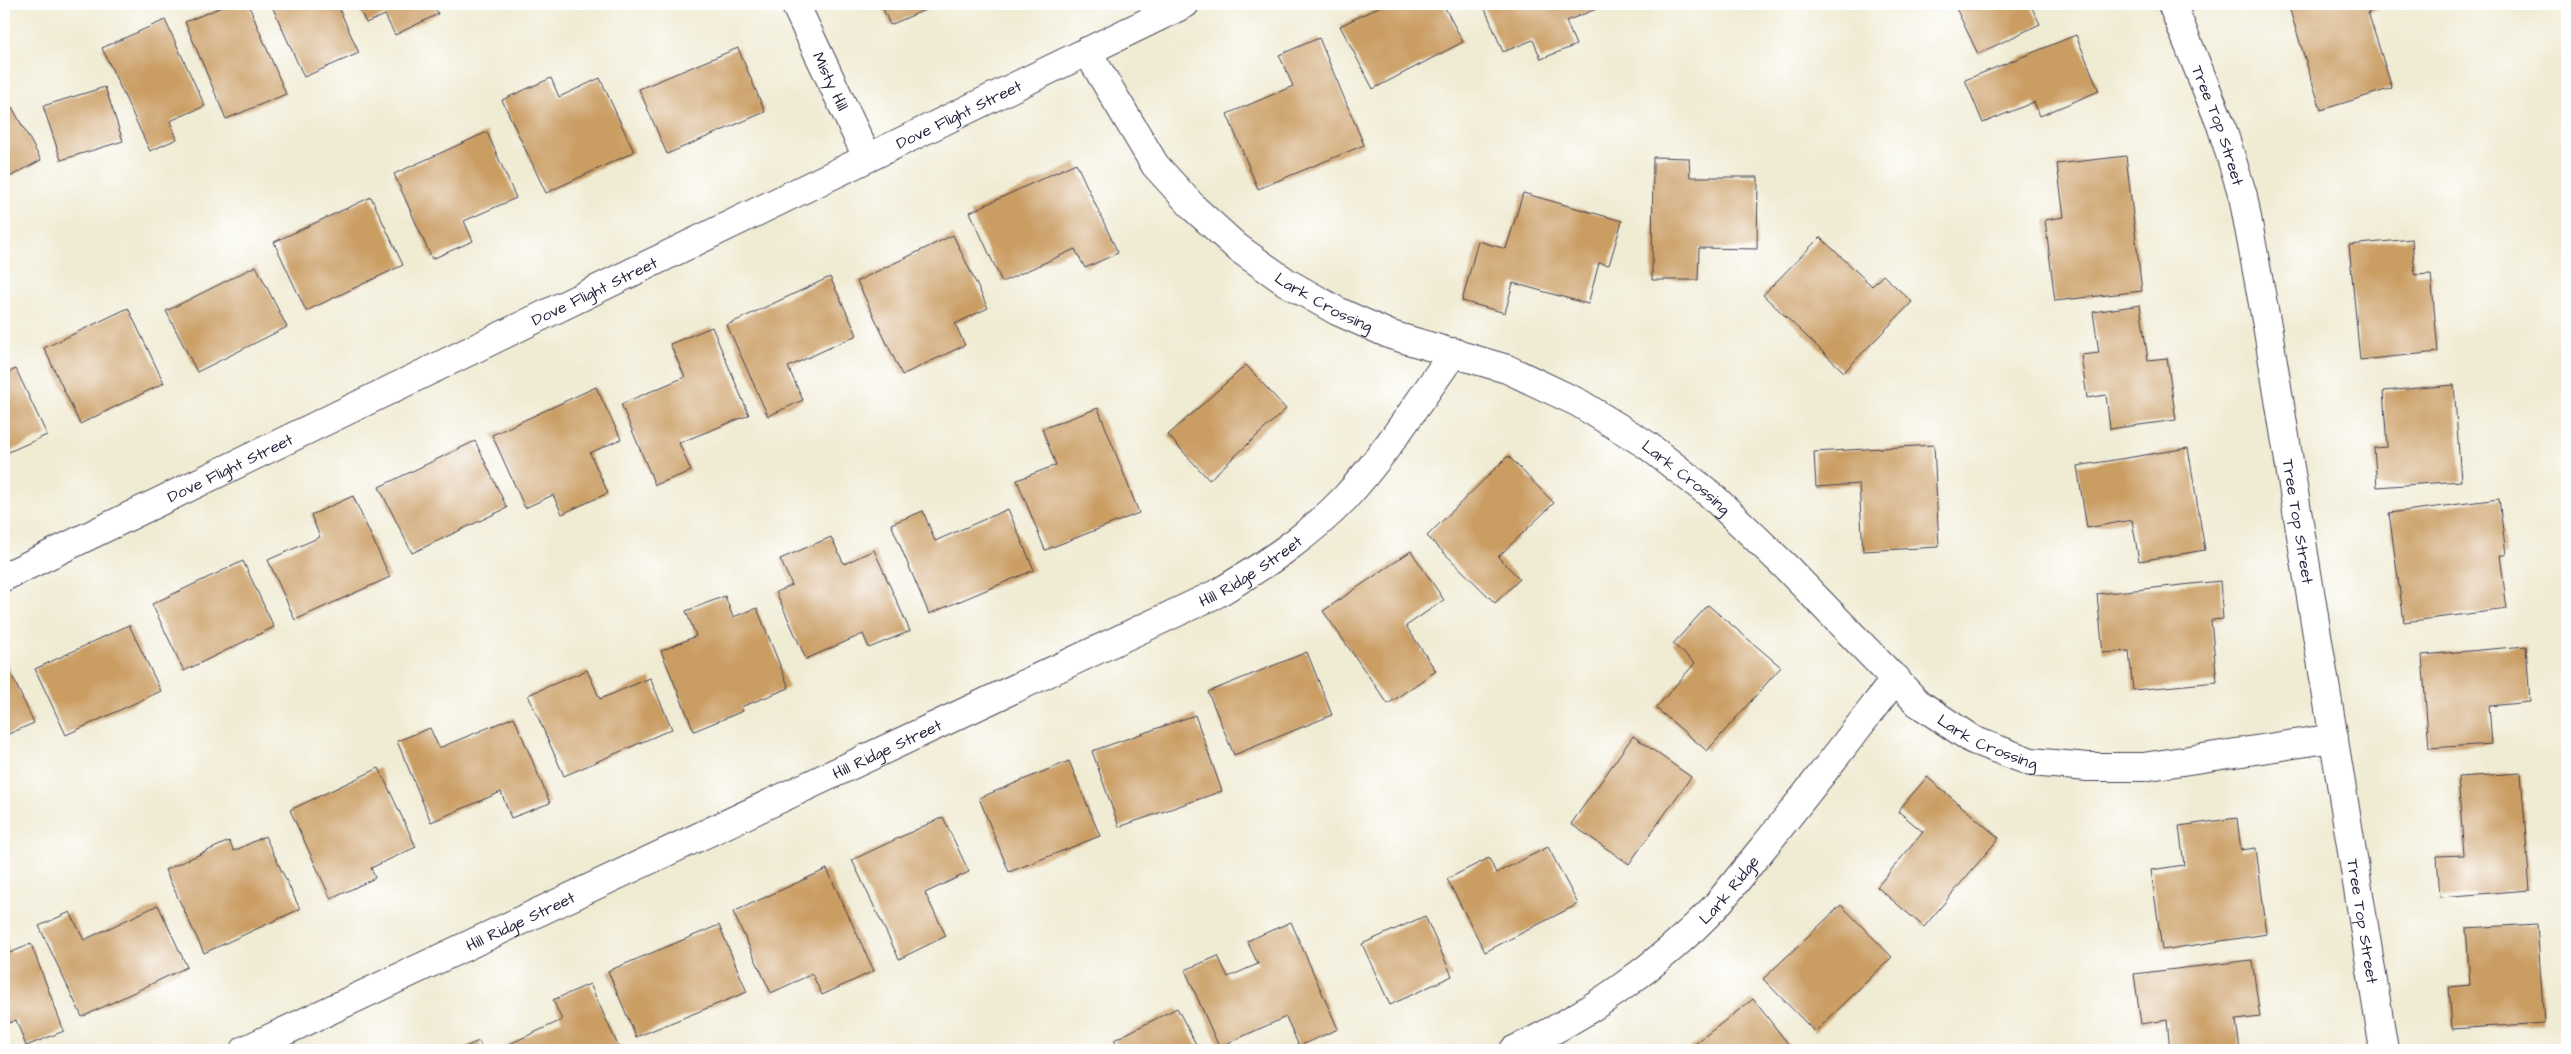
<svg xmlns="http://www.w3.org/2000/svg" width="2571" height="1054" font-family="'Architects Daughter',sans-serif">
<rect width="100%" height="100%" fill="#fff"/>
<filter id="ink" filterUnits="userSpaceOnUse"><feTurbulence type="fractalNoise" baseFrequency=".02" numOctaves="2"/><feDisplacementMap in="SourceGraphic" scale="10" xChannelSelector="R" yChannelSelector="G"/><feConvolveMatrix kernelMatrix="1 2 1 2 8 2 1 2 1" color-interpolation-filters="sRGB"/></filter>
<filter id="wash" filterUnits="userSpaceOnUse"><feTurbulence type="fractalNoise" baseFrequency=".0096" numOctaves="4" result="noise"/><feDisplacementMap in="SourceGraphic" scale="20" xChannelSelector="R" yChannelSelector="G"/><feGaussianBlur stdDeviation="1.12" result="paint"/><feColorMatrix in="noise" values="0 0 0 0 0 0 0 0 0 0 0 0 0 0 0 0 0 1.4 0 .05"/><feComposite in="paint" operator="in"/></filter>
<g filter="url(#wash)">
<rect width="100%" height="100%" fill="#f0ebd3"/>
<g id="blocks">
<g fill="#ca9d63">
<path d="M 229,4 L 248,4 L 286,94 L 226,119 L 185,22 Z"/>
<path d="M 271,4 L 337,4 L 359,53 L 304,77 Z"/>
<path d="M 357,4 L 433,4 L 438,14 L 395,35 L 385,15 L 366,23 Z"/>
<path d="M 881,4 L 939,4 L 890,25 Z"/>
<path d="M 1385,4 L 1443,4 L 1463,42 L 1373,89 L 1340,26 Z"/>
<path d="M 1483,4 L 1597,4 L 1599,8 L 1566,21 L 1576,45 L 1541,59 L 1533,40 L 1503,52 Z"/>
<path d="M 1642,4 L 1655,4 L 1644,8 Z"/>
<path d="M 1954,4 L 2030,4 L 2040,24 L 1978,54 Z"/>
<path d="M 2288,4 L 2391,4 L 2368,12 L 2392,88 L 2321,110 Z"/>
<path d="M 165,20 L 205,106 L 170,121 L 177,139 L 150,151 L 102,48 Z"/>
<path d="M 2076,35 L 2099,91 L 2040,116 L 2034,102 L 1983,123 L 1965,80 Z"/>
<path d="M 1319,38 L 1364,145 L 1258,189 L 1227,114 L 1293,86 L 1279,55 Z"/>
<path d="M 738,48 L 765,112 L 667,154 L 639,89 Z"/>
<path d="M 551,78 L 559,97 L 600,78 L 634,152 L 546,193 L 502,100 Z"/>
<path d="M 105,87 L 123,141 L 61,160 L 43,106 Z"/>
<path d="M 12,107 L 41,160 L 4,180 L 4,111 Z"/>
<path d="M 487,132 L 516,198 L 464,221 L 473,241 L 432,259 L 394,174 Z"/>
<path d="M 2126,156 L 2142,291 L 2055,301 L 2045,220 L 2064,217 L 2057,164 Z"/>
<path d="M 1653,157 L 1689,158 L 1690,177 L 1758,177 L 1757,249 L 1699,248 L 1698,280 L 1652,280 Z"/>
<path d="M 1076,163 L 1118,253 L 1085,268 L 1075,249 L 1002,282 L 970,212 Z"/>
<path d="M 1523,193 L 1622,221 L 1609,265 L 1599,263 L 1588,304 L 1513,283 L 1505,313 L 1462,301 L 1478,241 L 1506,249 Z"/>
<path d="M 371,197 L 403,265 L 306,311 L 274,242 Z"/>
<path d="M 953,235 L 988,308 L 955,324 L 965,345 L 902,375 L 857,281 Z"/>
<path d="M 1820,237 L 1872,286 L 1883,275 L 1912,302 L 1844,372 L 1763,295 Z"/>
<path d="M 2412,239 L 2415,275 L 2431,274 L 2438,352 L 2360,360 L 2349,245 Z"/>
<path d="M 256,266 L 287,327 L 197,372 L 166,311 Z"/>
<path d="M 830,277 L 857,335 L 788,367 L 803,400 L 768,416 L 727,325 Z"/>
<path d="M 2140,305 L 2148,360 L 2167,358 L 2176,420 L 2110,429 L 2106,395 L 2087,398 L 2081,355 L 2099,353 L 2093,312 Z"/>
<path d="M 128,308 L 164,383 L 80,424 L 44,348 Z"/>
<path d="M 712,327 L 749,415 L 679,443 L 691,471 L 655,485 L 621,404 L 685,377 L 670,344 Z"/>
<path d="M 1246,365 L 1286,409 L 1209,480 L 1168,435 Z"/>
<path d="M 16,369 L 47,435 L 4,454 L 4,374 Z"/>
<path d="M 2454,385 L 2461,481 L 2377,487 L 2374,448 L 2387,447 L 2383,391 Z"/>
<path d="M 596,387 L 621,439 L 590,453 L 608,493 L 562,514 L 553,495 L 525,508 L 492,435 Z"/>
<path d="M 1098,408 L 1139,513 L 1045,550 L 1017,480 L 1056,465 L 1042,429 Z"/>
<path d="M 475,441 L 507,508 L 412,553 L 379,487 Z"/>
<path d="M 1934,445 L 1939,547 L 1863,551 L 1859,484 L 1816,487 L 1814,452 Z"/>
<path d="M 2188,448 L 2205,550 L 2139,561 L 2132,520 L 2087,528 L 2077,466 Z"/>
<path d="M 1508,456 L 1554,503 L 1498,557 L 1520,579 L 1495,603 L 1427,536 Z"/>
<path d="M 353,496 L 390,577 L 295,620 L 268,560 L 320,537 L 311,515 Z"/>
<path d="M 2499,499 L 2506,555 L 2500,555 L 2507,609 L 2404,622 L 2389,513 Z"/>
<path d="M 1008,509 L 1034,570 L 929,614 L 891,524 L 923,511 L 935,541 Z"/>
<path d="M 831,537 L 844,564 L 874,550 L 910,631 L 869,648 L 863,634 L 806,659 L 776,592 L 792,585 L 780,559 Z"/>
<path d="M 1411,551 L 1444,600 L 1406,626 L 1436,671 L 1388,704 L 1323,611 Z"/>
<path d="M 243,561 L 274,627 L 184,671 L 152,604 Z"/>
<path d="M 2220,581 L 2223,619 L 2211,620 L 2217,682 L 2133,690 L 2129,651 L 2103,653 L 2097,594 Z"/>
<path d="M 725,596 L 733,617 L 757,608 L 789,688 L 741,707 L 743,711 L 694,731 L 661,651 L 696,636 L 686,611 Z"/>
<path d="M 1708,605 L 1781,667 L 1707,751 L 1656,708 L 1695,663 L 1673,644 Z"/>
<path d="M 129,625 L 161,691 L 66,735 L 35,669 Z"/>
<path d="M 2526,646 L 2530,702 L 2489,706 L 2492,744 L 2429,748 L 2422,655 Z"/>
<path d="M 1307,652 L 1332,715 L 1234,755 L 1208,692 Z"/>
<path d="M 7,665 L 34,723 L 4,736 L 4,666 Z"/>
<path d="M 587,670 L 600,699 L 650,678 L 672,729 L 564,776 L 528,695 Z"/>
<path d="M 1195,715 L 1222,791 L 1119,827 L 1092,751 Z"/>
<path d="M 514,717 L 550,803 L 511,818 L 501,792 L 431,822 L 397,741 L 430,728 L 439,748 Z"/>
<path d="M 1633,736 L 1691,777 L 1629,864 L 1571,824 Z"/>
<path d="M 1069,761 L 1100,836 L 1009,872 L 979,798 Z"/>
<path d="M 379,768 L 416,847 L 371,868 L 375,878 L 331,899 L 290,810 Z"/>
<path d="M 2521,773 L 2530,890 L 2440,897 L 2437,856 L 2464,855 L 2458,777 Z"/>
<path d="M 1927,777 L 1999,838 L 1924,927 L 1877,887 L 1923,832 L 1898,811 Z"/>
<path d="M 943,817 L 969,872 L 925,893 L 946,936 L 899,959 L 852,860 Z"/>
<path d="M 2237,818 L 2241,850 L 2256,848 L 2267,934 L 2162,950 L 2151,870 L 2184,865 L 2179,826 Z"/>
<path d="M 265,836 L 300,909 L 204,953 L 165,870 L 229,841 L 234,851 Z"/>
<path d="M 1548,847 L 1578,904 L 1485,952 L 1447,879 L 1489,858 L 1496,873 Z"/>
<path d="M 827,869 L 874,971 L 822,995 L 812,974 L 771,993 L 733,912 Z"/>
<path d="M 158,905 L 187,967 L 82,1017 L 39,926 L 70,912 L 84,940 Z"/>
<path d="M 1841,905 L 1892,957 L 1815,1032 L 1763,979 Z"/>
<path d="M 1425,916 L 1452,976 L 1390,1005 L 1362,944 Z"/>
<path d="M 1291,922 L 1338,1029 L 1299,1046 L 1286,1017 L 1219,1047 L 1185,970 L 1218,956 L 1228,977 L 1258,964 L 1247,941 Z"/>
<path d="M 2537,924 L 2544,1023 L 2452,1029 L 2449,987 L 2470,985 L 2466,928 Z"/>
<path d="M 719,925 L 747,992 L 636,1037 L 608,971 Z"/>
<path d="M 4,938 L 10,953 L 31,944 L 64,1031 L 26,1046 L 16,1020 L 4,1025 Z"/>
<path d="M 2252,960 L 2260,1017 L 2236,1020 L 2240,1050 L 2170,1050 L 2167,1020 L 2141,1024 L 2134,974 Z"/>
<path d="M 590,984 L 620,1050 L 509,1050 L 507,1045 L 562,1020 L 553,1000 Z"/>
<path d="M 1753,999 L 1793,1050 L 1687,1050 Z"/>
<path d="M 1177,1008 L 1199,1050 L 1120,1050 L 1114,1040 Z"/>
<path d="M 479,1041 L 483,1050 L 458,1050 Z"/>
</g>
</g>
</g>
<g filter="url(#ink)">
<use href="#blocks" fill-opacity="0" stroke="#414052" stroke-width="1"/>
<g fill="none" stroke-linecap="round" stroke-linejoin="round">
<defs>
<g id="street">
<path id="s1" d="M 795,4 L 867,157"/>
<path id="s2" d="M 2172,4 L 2221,125 L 2243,196 L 2268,331 L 2384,1050"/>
<path id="s3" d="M 1087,51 L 1155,165 L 1195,209 L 1238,248 L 1286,282 L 1337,311 L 1391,335 L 1507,369 L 1579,403 L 1647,445 L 1711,495 L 1785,566 L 1918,703 L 1973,740 L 2031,762 L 2088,767 L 2143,767 L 2334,738"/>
<path id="s4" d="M 4,577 L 1185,4"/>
<path id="s5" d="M 245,1050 L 1218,593 C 1263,566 1308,537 1345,498 C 1386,453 1419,401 1454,352"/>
<path id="s6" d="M 1514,1050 C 1588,1016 1658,966 1714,908 C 1731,889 1746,868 1762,849 C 1808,793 1852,735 1896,678"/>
</g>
</defs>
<use href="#street" stroke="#414052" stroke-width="30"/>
<use href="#street" stroke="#fff" stroke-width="28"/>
</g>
</g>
<g text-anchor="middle" stroke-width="5" stroke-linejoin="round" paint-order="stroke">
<g font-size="16" fill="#22223b" stroke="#fff">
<text dy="6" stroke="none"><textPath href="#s1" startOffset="85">Misty Hill</textPath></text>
<text dy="6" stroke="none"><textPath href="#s4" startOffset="1061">Dove Flight Street</textPath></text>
<text dy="6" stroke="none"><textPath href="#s2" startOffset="130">Tree Top Street</textPath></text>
<text dy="6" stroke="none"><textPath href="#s4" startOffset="656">Dove Flight Street</textPath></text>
<text dy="6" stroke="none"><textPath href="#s3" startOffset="352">Lark Crossing</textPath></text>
<text dy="6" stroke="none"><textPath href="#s4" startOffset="251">Dove Flight Street</textPath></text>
<text dy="6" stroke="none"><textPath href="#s3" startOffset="758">Lark Crossing</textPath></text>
<text dy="6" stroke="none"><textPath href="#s2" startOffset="535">Tree Top Street</textPath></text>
<text dy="6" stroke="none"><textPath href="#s5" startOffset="1114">Hill Ridge Street</textPath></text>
<text dy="6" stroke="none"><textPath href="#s3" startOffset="1162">Lark Crossing</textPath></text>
<text dy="6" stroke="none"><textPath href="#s5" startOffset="709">Hill Ridge Street</textPath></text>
<text dy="6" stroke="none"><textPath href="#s6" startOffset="270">Lark Ridge</textPath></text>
<text dy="6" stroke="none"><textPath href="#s5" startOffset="304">Hill Ridge Street</textPath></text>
<text dy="6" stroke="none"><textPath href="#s2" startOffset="940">Tree Top Street</textPath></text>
</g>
</g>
<rect width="2571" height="1054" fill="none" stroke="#fff" stroke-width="20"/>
</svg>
